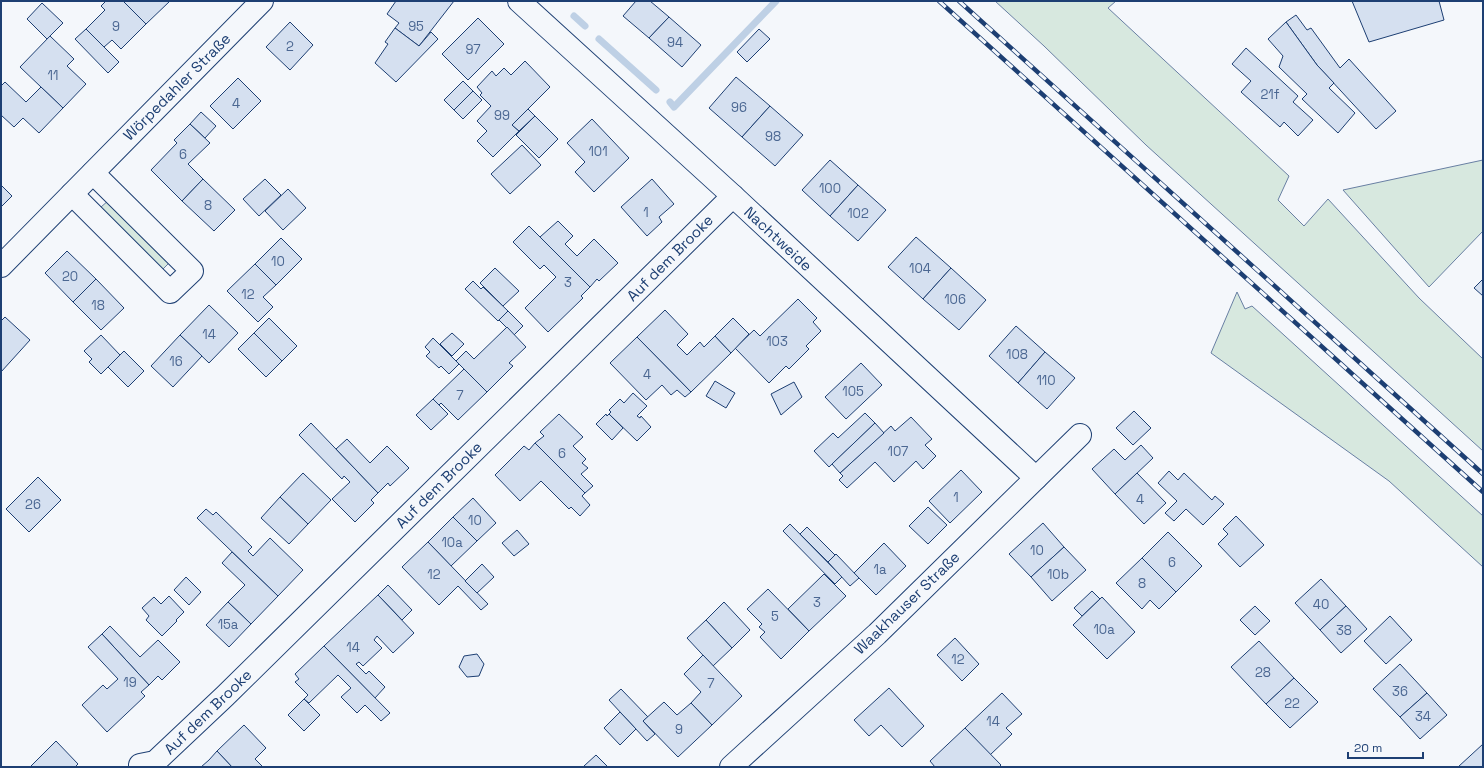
<svg xmlns="http://www.w3.org/2000/svg" width="1484" height="768" font-family="'Space Grotesk',sans-serif">
<rect width="100%" height="100%" fill="#f4f7fb"/>
<g fill="#d7e8df" stroke="#687fa3">
<path d="M 995,1 L 1116,1 L 1108,8 L 1289,176 L 1278,200 L 1304,226 L 1328,199 L 1419,298 L 1483,359 L 1483,451 L 1146,145 L 1044,46 Z"/>
<path d="M 1483,160 L 1483,231 L 1429,287 L 1343,190 Z"/>
<path d="M 109,200 L 170,262 L 162,270 L 101,207 Z"/>
<path d="M 1237,292 L 1245,309 L 1252,306 L 1483,516 L 1483,567 L 1389,481 L 1211,353 Z"/>
</g>
<g fill="none" stroke-linecap="round" stroke-linejoin="round">
<g stroke="#bed0e5" stroke-width="7">
<path d="M 574,16 L 585,26"/>
<path d="M 599,39 L 656,90"/>
<path d="M 670,102 L 674,107 L 776,1"/>
</g>
</g>
<g fill="#d5e0f0" stroke="#1d3f73">
<path d="M 106,1 L 123,1 L 146,24 L 121,49 L 112,40 L 104,47 L 86,29 L 105,10 L 101,6 Z"/>
<path d="M 123,1 L 170,1 L 146,24 Z"/>
<path d="M 396,1 L 454,1 L 419,46 L 395,28 L 399,23 L 387,14 Z"/>
<path d="M 636,1 L 650,1 L 669,17 L 649,38 L 623,16 Z"/>
<path d="M 1352,1 L 1439,1 L 1444,20 L 1369,42 Z"/>
<path d="M 42,3 L 63,23 L 47,39 L 27,19 Z"/>
<path d="M 1296,15 L 1307,30 L 1311,28 L 1340,68 L 1349,59 L 1396,111 L 1376,129 L 1317,65 L 1286,22 Z"/>
<path d="M 669,17 L 701,45 L 682,67 L 649,38 Z"/>
<path d="M 478,18 L 504,44 L 468,80 L 442,54 Z"/>
<path d="M 290,22 L 313,45 L 290,70 L 266,47 Z"/>
<path d="M 1286,22 L 1317,65 L 1334,83 L 1329,88 L 1355,113 L 1338,133 L 1302,99 L 1307,94 L 1279,67 L 1283,56 L 1268,39 Z"/>
<path d="M 395,28 L 419,46 L 431,32 L 438,39 L 396,82 L 375,63 L 388,44 L 385,42 Z"/>
<path d="M 86,29 L 119,62 L 108,73 L 75,39 Z"/>
<path d="M 759,29 L 770,39 L 747,62 L 737,52 Z"/>
<path d="M 50,36 L 74,59 L 67,66 L 86,84 L 63,108 L 20,67 Z"/>
<path d="M 1246,48 L 1298,96 L 1293,102 L 1313,120 L 1298,136 L 1284,122 L 1280,127 L 1241,92 L 1251,81 L 1232,64 Z"/>
<path d="M 525,61 L 550,87 L 512,125 L 519,131 L 493,157 L 477,141 L 487,131 L 477,121 L 491,106 L 480,95 L 482,93 L 477,87 L 492,71 L 496,76 L 504,68 L 511,75 Z"/>
<path d="M 736,77 L 770,106 L 742,137 L 709,108 Z"/>
<path d="M 238,78 L 261,101 L 233,129 L 210,106 Z"/>
<path d="M 463,81 L 473,91 L 454,110 L 444,100 Z"/>
<path d="M 5,82 L 26,102 L 41,87 L 63,108 L 39,133 L 23,118 L 14,127 L 1,115 L 1,86 Z"/>
<path d="M 473,91 L 482,100 L 463,119 L 454,110 Z"/>
<path d="M 770,106 L 803,135 L 775,166 L 742,137 Z"/>
<path d="M 528,109 L 535,116 L 519,131 L 512,125 Z"/>
<path d="M 201,112 L 216,126 L 205,138 L 190,124 Z"/>
<path d="M 535,116 L 558,139 L 539,158 L 516,135 Z"/>
<path d="M 592,119 L 629,158 L 594,192 L 575,172 L 585,162 L 567,143 Z"/>
<path d="M 190,124 L 210,143 L 188,164 L 203,179 L 182,201 L 151,170 L 177,143 L 174,140 Z"/>
<path d="M 522,145 L 541,165 L 510,194 L 491,174 Z"/>
<path d="M 830,160 L 858,185 L 830,216 L 802,190 Z"/>
<path d="M 203,179 L 235,210 L 214,231 L 182,201 Z"/>
<path d="M 265,179 L 281,195 L 259,216 L 243,199 Z"/>
<path d="M 652,179 L 674,204 L 659,217 L 662,222 L 647,236 L 621,207 Z"/>
<path d="M 1,185 L 12,196 L 1,207 Z"/>
<path d="M 858,185 L 886,210 L 858,241 L 830,216 Z"/>
<path d="M 288,189 L 306,208 L 283,230 L 265,211 Z"/>
<path d="M 558,221 L 573,236 L 565,244 L 577,256 L 594,239 L 618,263 L 599,281 L 597,279 L 590,287 L 540,237 Z"/>
<path d="M 529,226 L 590,287 L 581,296 L 583,298 L 548,332 L 525,308 L 556,277 L 544,265 L 540,269 L 513,242 Z"/>
<path d="M 916,237 L 951,268 L 923,299 L 888,267 Z"/>
<path d="M 281,238 L 302,259 L 276,285 L 255,264 Z"/>
<path d="M 67,251 L 96,279 L 73,302 L 45,273 Z"/>
<path d="M 255,264 L 276,285 L 263,297 L 273,307 L 258,322 L 227,291 Z"/>
<path d="M 495,268 L 519,291 L 503,306 L 480,283 Z"/>
<path d="M 951,268 L 986,300 L 959,330 L 923,299 Z"/>
<path d="M 96,279 L 124,308 L 101,330 L 73,302 Z"/>
<path d="M 1483,279 L 1483,296 L 1474,288 Z"/>
<path d="M 473,281 L 481,289 L 483,287 L 508,311 L 498,321 L 465,289 Z"/>
<path d="M 798,299 L 817,318 L 813,322 L 821,331 L 806,346 L 809,349 L 789,369 L 786,366 L 769,383 L 735,348 L 754,330 L 760,336 Z"/>
<path d="M 209,305 L 238,333 L 209,363 L 180,335 Z"/>
<path d="M 665,310 L 688,334 L 677,345 L 687,355 L 700,342 L 704,347 L 715,336 L 731,353 L 691,392 L 637,337 Z"/>
<path d="M 508,311 L 523,326 L 514,335 L 499,320 Z"/>
<path d="M 5,317 L 30,340 L 1,372 L 1,321 Z"/>
<path d="M 269,318 L 297,346 L 282,361 L 254,333 Z"/>
<path d="M 733,318 L 749,334 L 731,353 L 715,336 Z"/>
<path d="M 1016,326 L 1045,352 L 1018,383 L 989,356 Z"/>
<path d="M 507,327 L 526,347 L 509,363 L 513,366 L 487,392 L 456,361 L 466,351 L 474,359 Z"/>
<path d="M 254,333 L 282,361 L 266,377 L 238,349 Z"/>
<path d="M 452,333 L 464,344 L 452,356 L 440,344 Z"/>
<path d="M 101,335 L 120,355 L 101,374 L 89,362 L 92,359 L 84,351 Z"/>
<path d="M 180,335 L 202,356 L 173,387 L 151,366 Z"/>
<path d="M 637,337 L 691,392 L 685,397 L 677,390 L 671,395 L 662,385 L 646,400 L 610,363 Z"/>
<path d="M 433,338 L 459,364 L 449,374 L 441,366 L 439,368 L 426,356 L 430,352 L 425,347 Z"/>
<path d="M 124,351 L 144,371 L 128,387 L 108,367 Z"/>
<path d="M 1045,352 L 1075,378 L 1047,409 L 1018,383 Z"/>
<path d="M 861,363 L 882,385 L 846,419 L 825,397 Z"/>
<path d="M 464,369 L 487,392 L 458,420 L 441,403 L 439,405 L 433,399 Z"/>
<path d="M 715,381 L 735,393 L 726,408 L 706,396 Z"/>
<path d="M 794,382 L 802,397 L 781,415 L 771,394 Z"/>
<path d="M 633,393 L 647,406 L 637,416 L 640,418 L 641,416 L 651,427 L 637,441 L 609,414 L 611,412 L 609,410 L 620,399 L 624,403 Z"/>
<path d="M 433,399 L 448,414 L 431,430 L 416,415 Z"/>
<path d="M 1134,411 L 1151,428 L 1133,445 L 1116,428 Z"/>
<path d="M 865,413 L 875,423 L 829,467 L 814,451 L 833,433 L 838,438 Z"/>
<path d="M 559,414 L 583,437 L 573,446 L 586,459 L 582,463 L 588,468 L 581,474 L 593,486 L 585,493 L 535,443 L 544,436 L 540,432 Z"/>
<path d="M 606,414 L 607,416 L 609,414 L 623,428 L 612,440 L 596,424 Z"/>
<path d="M 911,417 L 932,439 L 925,445 L 936,456 L 923,469 L 916,461 L 894,482 L 875,462 L 847,488 L 839,480 L 843,476 L 840,473 L 891,426 L 895,431 Z"/>
<path d="M 311,423 L 378,493 L 371,500 L 374,503 L 355,522 L 332,499 L 350,482 L 344,476 L 342,479 L 299,435 Z"/>
<path d="M 875,423 L 884,433 L 840,473 L 832,464 Z"/>
<path d="M 347,439 L 370,463 L 387,446 L 409,468 L 390,486 L 388,483 L 378,493 L 336,449 Z"/>
<path d="M 535,443 L 585,493 L 582,496 L 590,505 L 580,516 L 571,507 L 569,509 L 541,481 L 520,501 L 495,475 L 524,446 L 529,450 Z"/>
<path d="M 1141,445 L 1153,458 L 1115,494 L 1092,469 L 1114,449 L 1125,460 Z"/>
<path d="M 961,470 L 982,492 L 950,523 L 929,501 Z"/>
<path d="M 1169,471 L 1178,480 L 1184,473 L 1212,500 L 1215,496 L 1224,504 L 1203,525 L 1186,509 L 1174,521 L 1165,513 L 1177,501 L 1158,483 Z"/>
<path d="M 303,473 L 331,500 L 308,524 L 280,497 Z"/>
<path d="M 1137,473 L 1166,503 L 1144,524 L 1115,494 Z"/>
<path d="M 38,477 L 61,500 L 29,532 L 6,509 Z"/>
<path d="M 280,497 L 308,524 L 289,544 L 261,518 Z"/>
<path d="M 473,498 L 496,523 L 477,541 L 453,517 Z"/>
<path d="M 928,507 L 947,525 L 928,544 L 909,526 Z"/>
<path d="M 206,509 L 213,515 L 216,512 L 252,547 L 248,551 L 253,556 L 270,538 L 303,570 L 278,596 L 197,518 Z"/>
<path d="M 1236,516 L 1264,545 L 1240,567 L 1218,544 L 1228,534 L 1223,529 Z"/>
<path d="M 453,517 L 477,541 L 451,566 L 428,542 Z"/>
<path d="M 1043,523 L 1064,547 L 1031,577 L 1009,554 Z"/>
<path d="M 790,524 L 842,577 L 835,584 L 783,531 Z"/>
<path d="M 807,527 L 835,555 L 828,562 L 800,534 Z"/>
<path d="M 517,530 L 529,544 L 514,556 L 502,543 Z"/>
<path d="M 1168,532 L 1202,566 L 1176,592 L 1142,558 Z"/>
<path d="M 428,542 L 488,604 L 481,610 L 458,586 L 439,605 L 402,567 Z"/>
<path d="M 884,543 L 906,566 L 876,595 L 854,573 Z"/>
<path d="M 1064,547 L 1086,570 L 1052,601 L 1031,577 Z"/>
<path d="M 232,552 L 278,596 L 251,624 L 228,602 L 245,585 L 222,563 Z"/>
<path d="M 836,554 L 859,578 L 850,586 L 828,562 Z"/>
<path d="M 1142,558 L 1176,592 L 1159,609 L 1150,600 L 1142,609 L 1116,583 Z"/>
<path d="M 482,564 L 494,577 L 477,593 L 465,581 Z"/>
<path d="M 824,574 L 846,596 L 809,631 L 788,609 Z"/>
<path d="M 186,577 L 201,592 L 189,605 L 174,590 Z"/>
<path d="M 1321,579 L 1346,606 L 1320,630 L 1295,603 Z"/>
<path d="M 388,585 L 412,610 L 402,620 L 378,595 Z"/>
<path d="M 768,589 L 809,631 L 781,659 L 760,637 L 765,632 L 759,627 L 762,624 L 747,609 Z"/>
<path d="M 1092,591 L 1100,599 L 1082,616 L 1074,608 Z"/>
<path d="M 378,595 L 414,633 L 393,653 L 377,636 L 374,640 L 382,648 L 363,666 L 359,662 L 356,664 L 366,674 L 369,671 L 385,687 L 375,698 L 324,646 Z"/>
<path d="M 169,596 L 184,612 L 176,620 L 177,621 L 162,636 L 146,620 L 149,616 L 142,608 L 154,597 L 161,604 Z"/>
<path d="M 1102,597 L 1135,632 L 1107,659 L 1073,625 Z"/>
<path d="M 228,602 L 251,624 L 229,647 L 206,625 Z"/>
<path d="M 724,602 L 750,630 L 732,648 L 706,620 Z"/>
<path d="M 1255,606 L 1270,621 L 1255,635 L 1240,620 Z"/>
<path d="M 1346,606 L 1367,629 L 1341,653 L 1320,630 Z"/>
<path d="M 1390,616 L 1412,640 L 1386,664 L 1364,641 Z"/>
<path d="M 706,620 L 732,648 L 713,666 L 687,638 Z"/>
<path d="M 110,626 L 140,657 L 158,640 L 180,662 L 162,680 L 158,676 L 149,685 L 102,634 Z"/>
<path d="M 102,634 L 149,685 L 141,692 L 145,696 L 107,732 L 82,705 L 103,685 L 107,689 L 118,679 L 88,647 Z"/>
<path d="M 955,638 L 979,664 L 962,681 L 937,655 Z"/>
<path d="M 1259,641 L 1294,678 L 1266,704 L 1231,667 Z"/>
<path d="M 324,646 L 390,713 L 381,721 L 365,705 L 357,713 L 341,697 L 351,688 L 338,675 L 309,703 L 304,699 L 308,695 L 295,682 L 299,679 L 295,674 Z"/>
<path d="M 477,654 L 484,664 L 479,676 L 467,677 L 459,667 L 464,656 Z"/>
<path d="M 703,655 L 742,696 L 712,725 L 691,703 L 701,692 L 684,674 Z"/>
<path d="M 1400,664 L 1427,693 L 1400,717 L 1373,689 Z"/>
<path d="M 1294,678 L 1318,702 L 1290,728 L 1266,704 Z"/>
<path d="M 889,688 L 924,726 L 902,747 L 881,725 L 869,736 L 854,720 Z"/>
<path d="M 621,689 L 648,717 L 643,721 L 655,734 L 647,741 L 609,700 Z"/>
<path d="M 1002,693 L 1022,714 L 1006,728 L 1012,734 L 990,755 L 965,728 Z"/>
<path d="M 1427,693 L 1447,715 L 1420,739 L 1400,717 Z"/>
<path d="M 304,699 L 320,715 L 304,731 L 288,715 Z"/>
<path d="M 664,702 L 677,715 L 691,703 L 712,725 L 678,757 L 643,721 Z"/>
<path d="M 620,712 L 636,729 L 620,745 L 604,728 Z"/>
<path d="M 244,725 L 266,748 L 255,759 L 263,767 L 232,767 L 217,751 Z"/>
<path d="M 965,728 L 1001,765 L 999,767 L 935,767 L 930,761 Z"/>
<path d="M 56,741 L 78,764 L 75,767 L 30,767 Z"/>
<path d="M 1483,744 L 1483,767 L 1458,767 Z"/>
<path d="M 217,751 L 232,767 L 201,767 L 209,760 Z"/>
<path d="M 596,755 L 608,767 L 586,767 L 584,766 Z"/>
</g>
<g fill="none" stroke-linecap="round" stroke-linejoin="round">
<defs>
<g id="street">
<path d="M 519,1 L 733,196 L 1036,478"/>
<path d="M 72,194 L 170,292 L 192,271 L 93,173"/>
<path d="M 1,266 L 262,1"/>
<path d="M 140,765 L 155,762 L 225,696 L 733,196"/>
<path d="M 731,767 L 877,634 L 1080,435"/>
</g>
</defs>
<use href="#street" stroke="#1d3f73" stroke-width="24"/>
<use href="#street" stroke="#f4f7fb" stroke-width="22"/>
<defs>
<g id="rail">
<path d="M 939,1 L 1483,492"/>
<path d="M 959,1 L 1483,474"/>
</g>
</defs>
<use href="#rail" stroke="#1d3f73" stroke-width="4.5"/>
<use href="#rail" stroke="#f4f7fb" stroke-width="3" stroke-dasharray="9" stroke-linecap="butt"/>
</g>
<g text-anchor="middle" stroke-width="3" stroke-linejoin="round" paint-order="stroke">
<g font-size="13" fill="#4b6792">
<text x="116" y="31">9</text>
<text x="416" y="31">95</text>
<text x="675" y="47">94</text>
<text x="290" y="51">2</text>
<text x="473" y="54">97</text>
<text x="53" y="80">11</text>
<text x="1270" y="99">21f</text>
<text x="236" y="108">4</text>
<text x="739" y="112">96</text>
<text x="502" y="120">99</text>
<text x="773" y="141">98</text>
<text x="598" y="156">101</text>
<text x="183" y="159">6</text>
<text x="830" y="193">100</text>
<text x="208" y="210">8</text>
<text x="646" y="217">1</text>
<text x="858" y="218">102</text>
<text x="278" y="266">10</text>
<text x="920" y="273">104</text>
<text x="70" y="281">20</text>
<text x="568" y="287">3</text>
<text x="248" y="299">12</text>
<text x="955" y="304">106</text>
<text x="98" y="310">18</text>
<text x="209" y="339">14</text>
<text x="777" y="346">103</text>
<text x="1017" y="359">108</text>
<text x="176" y="366">16</text>
<text x="647" y="379">4</text>
<text x="1046" y="385">110</text>
<text x="853" y="396">105</text>
<text x="460" y="400">7</text>
<text x="898" y="456">107</text>
<text x="562" y="458">6</text>
<text x="956" y="502">1</text>
<text x="1140" y="504">4</text>
<text x="33" y="509">26</text>
<text x="475" y="525">10</text>
<text x="452" y="547">10a</text>
<text x="1037" y="555">10</text>
<text x="1172" y="567">6</text>
<text x="880" y="574">1a</text>
<text x="434" y="579">12</text>
<text x="1058" y="579">10b</text>
<text x="1142" y="588">8</text>
<text x="817" y="607">3</text>
<text x="1321" y="609">40</text>
<text x="775" y="621">5</text>
<text x="228" y="629">15a</text>
<text x="1104" y="634">10a</text>
<text x="1344" y="635">38</text>
<text x="353" y="652">14</text>
<text x="958" y="664">12</text>
<text x="1263" y="677">28</text>
<text x="130" y="687">19</text>
<text x="711" y="688">7</text>
<text x="1400" y="696">36</text>
<text x="1292" y="708">22</text>
<text x="1423" y="721">34</text>
<text x="993" y="726">14</text>
<text x="679" y="734">9</text>
</g>
<g font-size="15" fill="#1d3f73" stroke="#f4f7fb">
<text transform="translate(177 87) rotate(-45)" y="5">Wörpedahler Straße</text>
<text transform="translate(778 239) rotate(43)" y="5">Nachtweide</text>
<text transform="translate(670 258) rotate(-45)" y="5">Auf dem Brooke</text>
<text transform="translate(439 485) rotate(-45)" y="5">Auf dem Brooke</text>
<text transform="translate(907 603) rotate(-44)" y="5">Waakhauser Straße</text>
<text transform="translate(208 712) rotate(-44)" y="5">Auf dem Brooke</text>
</g>
</g>
<rect width="1484" height="768" fill="none" stroke="#1d3f73" stroke-width="4"/>
<path d="M1348 752v6h75v-6" fill="none" stroke="#1d3f73" stroke-width="2"/>
<text x="1354" y="752" font-size="12" fill="#1d3f73" stroke="#f4f7fb" stroke-width="3" paint-order="stroke">20 m</text>
</svg>
